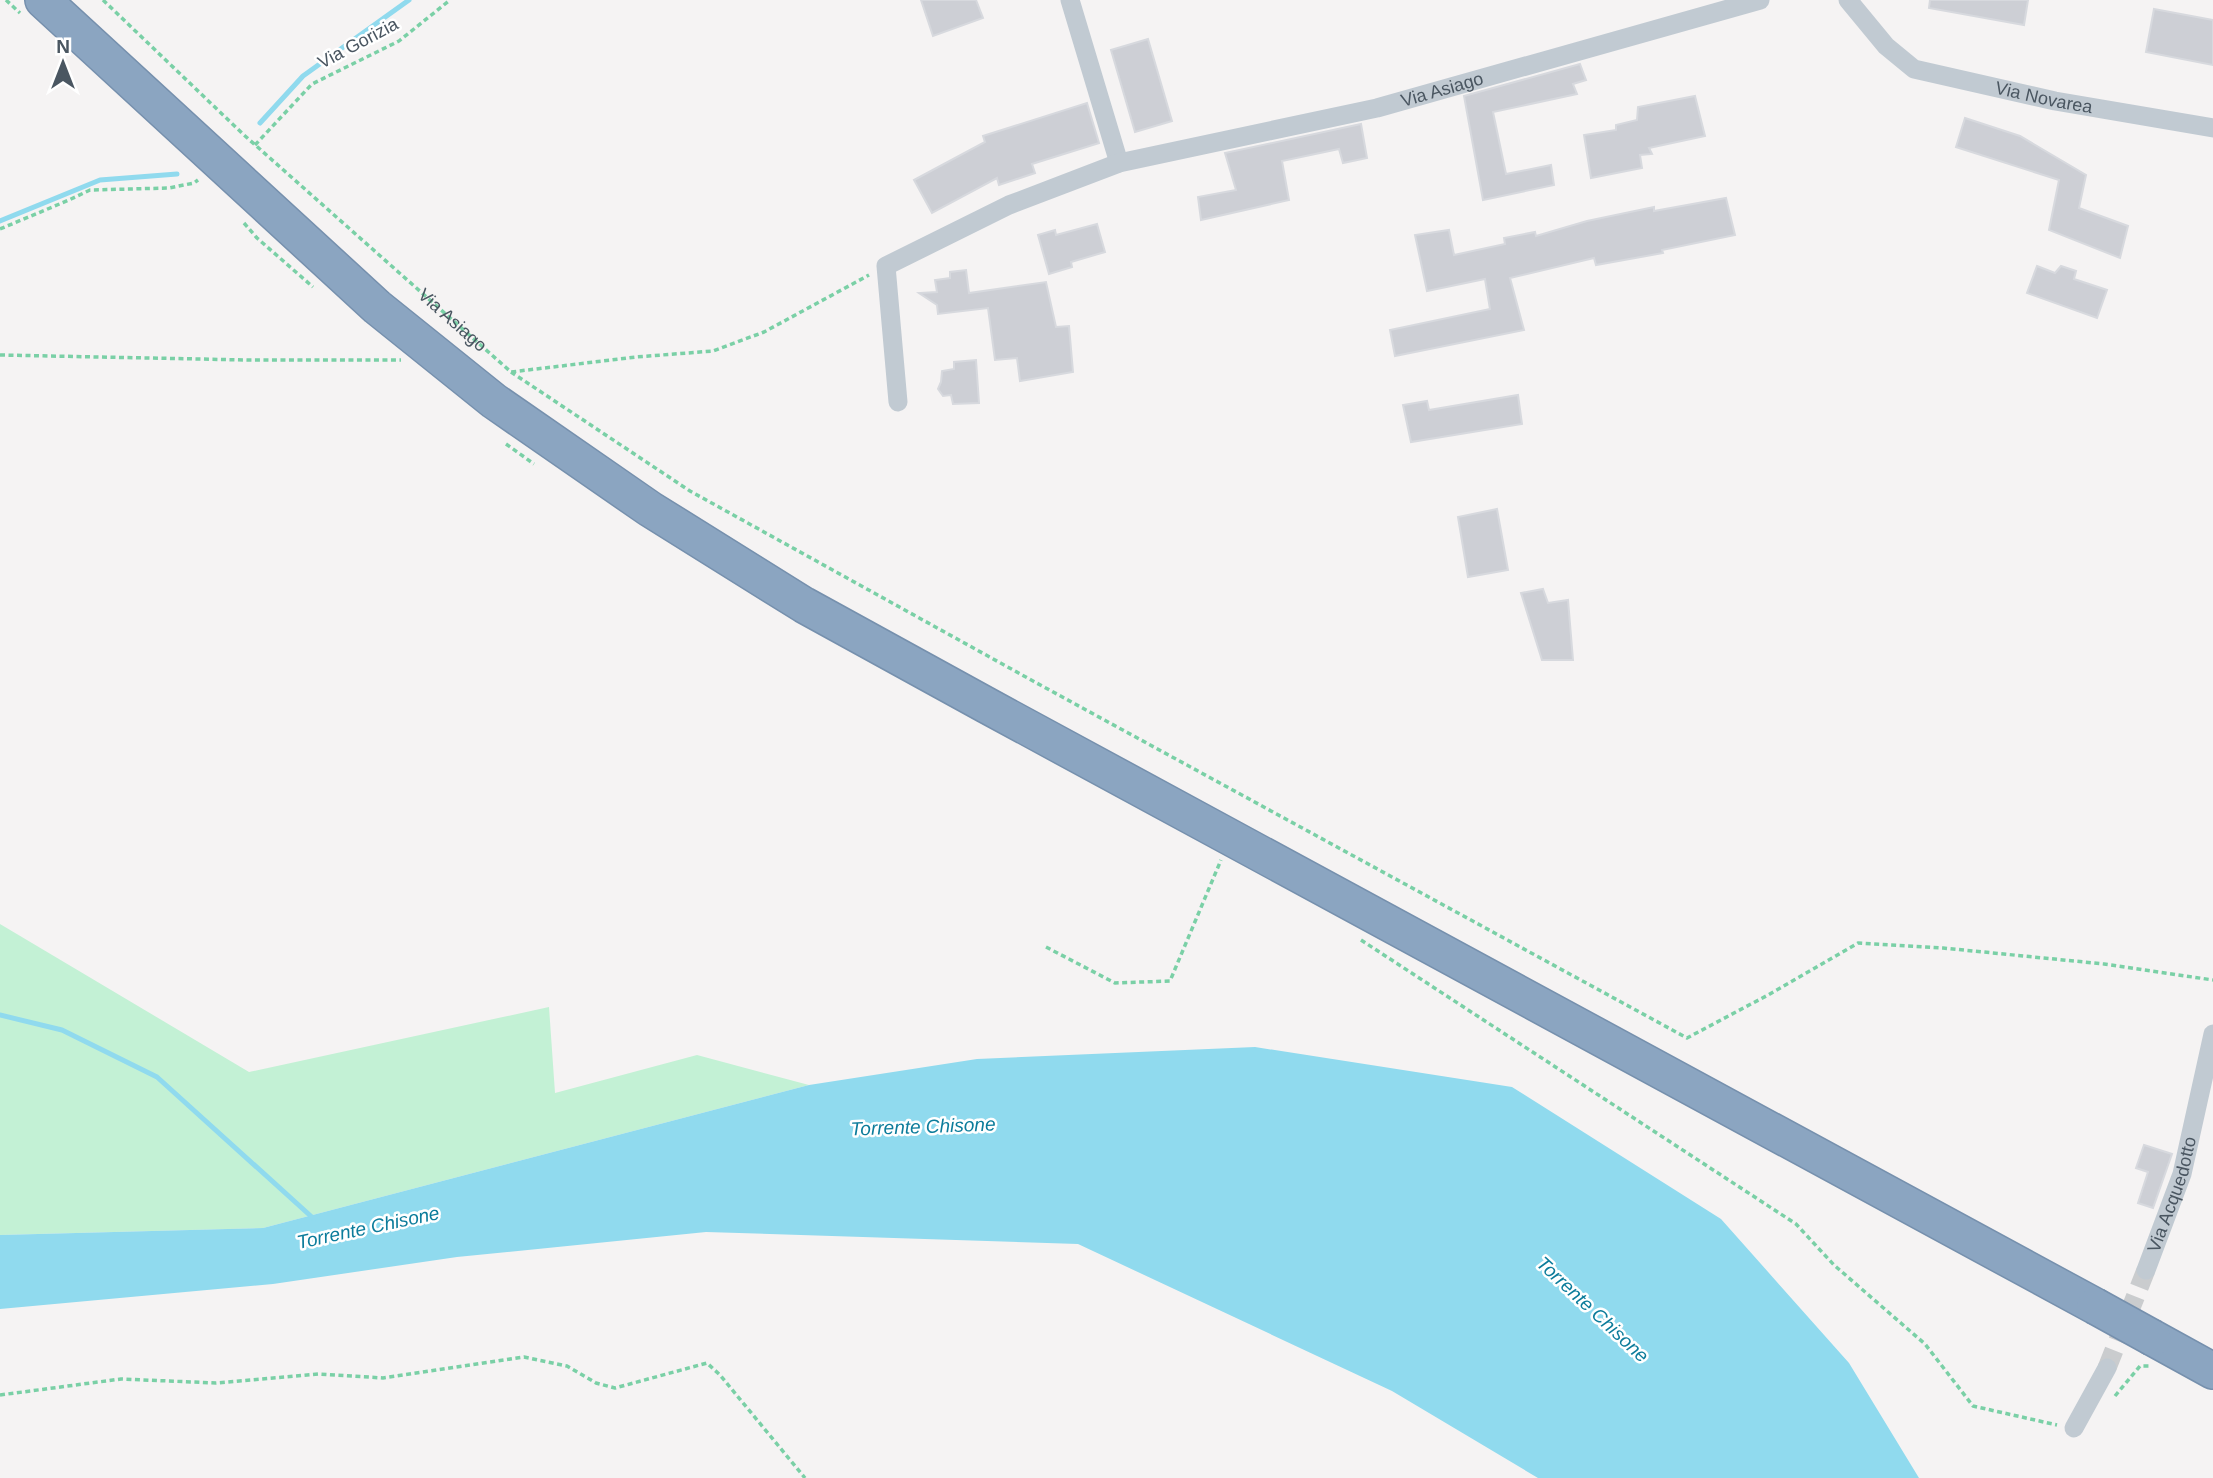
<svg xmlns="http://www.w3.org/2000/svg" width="2213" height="1478" font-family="Arial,sans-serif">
<rect width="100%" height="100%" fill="#f5f3f3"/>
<path fill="#c3f1d5" d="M 0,924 L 249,1072 L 549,1007 L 555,1093 L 697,1055 L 809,1085 L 263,1228 L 0,1235 Z"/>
<path fill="#90daee" d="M 1255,1047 L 1512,1087 L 1721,1219 L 1849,1363 L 1919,1478 L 1538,1478 L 1392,1391 L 1078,1244 L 706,1232 L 457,1257 L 273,1284 L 0,1309 L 0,1235 L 263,1228 L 809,1085 L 977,1059 Z"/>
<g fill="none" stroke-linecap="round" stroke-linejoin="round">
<g stroke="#90daee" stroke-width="5">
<path d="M 260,123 L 303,76 L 409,0"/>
<path d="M 0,221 L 100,180 L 177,174"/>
<path d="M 0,1015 L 62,1030 L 157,1077 L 314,1219"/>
</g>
</g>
<g fill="#cdcfd5" stroke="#d7d9de" stroke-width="2">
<path d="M 921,0 L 976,0 L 983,18 L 933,36 Z"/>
<path d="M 1930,0 L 2028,0 L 2024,25 L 1929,8 Z"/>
<path d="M 2154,9 L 2213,20 L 2213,65 L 2146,52 Z"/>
<path d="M 1148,39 L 1172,121 L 1135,132 L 1111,50 Z"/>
<path d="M 1580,64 L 1586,80 L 1573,84 L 1577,94 L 1493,112 L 1506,174 L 1551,165 L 1554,185 L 1483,200 L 1464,96 Z"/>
<path d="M 1695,96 L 1705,136 L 1649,148 L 1652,154 L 1640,155 L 1642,168 L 1591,178 L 1584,135 L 1616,130 L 1616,125 L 1637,120 L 1638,107 Z"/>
<path d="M 1087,103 L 1099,143 L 1032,164 L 1035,173 L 999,185 L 997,178 L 932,213 L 914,180 L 985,142 L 983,136 Z"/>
<path d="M 1965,118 L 2020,136 L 2086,175 L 2079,208 L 2128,226 L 2120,258 L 2049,230 L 2059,180 L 1956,147 Z"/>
<path d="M 1361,124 L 1367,158 L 1343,163 L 1339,149 L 1282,161 L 1289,200 L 1201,220 L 1198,197 L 1236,190 L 1225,153 Z"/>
<path d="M 1726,198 L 1735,235 L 1662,250 L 1663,253 L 1596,265 L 1594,258 L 1510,278 L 1524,330 L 1395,356 L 1390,330 L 1490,309 L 1485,279 L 1427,291 L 1415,235 L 1449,230 L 1454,255 L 1505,244 L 1504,238 L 1535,232 L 1536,236 L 1587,221 L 1654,207 L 1654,211 Z"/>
<path d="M 1097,224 L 1105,252 L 1071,262 L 1072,267 L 1049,274 L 1038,235 L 1055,230 L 1056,235 Z"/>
<path d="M 2037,266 L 2055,273 L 2061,266 L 2076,271 L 2074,279 L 2107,290 L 2097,318 L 2027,293 Z"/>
<path d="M 966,270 L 969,293 L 1046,282 L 1056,327 L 1069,326 L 1073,372 L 1020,381 L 1017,358 L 995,360 L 988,308 L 938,314 L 937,305 L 919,293 L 937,292 L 935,280 L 950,278 L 950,272 Z"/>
<path d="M 976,360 L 979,403 L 953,404 L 951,395 L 943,396 L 938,389 L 941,382 L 942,371 L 954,369 L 954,362 Z"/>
<path d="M 1518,395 L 1522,424 L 1411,442 L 1403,405 L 1427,401 L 1429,410 Z"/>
<path d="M 1497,509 L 1508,570 L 1468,577 L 1458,517 Z"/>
<path d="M 1543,589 L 1548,603 L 1568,600 L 1573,660 L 1542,660 L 1521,593 Z"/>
<path d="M 2144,1145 L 2172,1154 L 2153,1208 L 2138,1203 L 2148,1172 L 2136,1168 Z"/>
</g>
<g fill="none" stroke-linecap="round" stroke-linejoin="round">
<path stroke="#caccce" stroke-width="19" stroke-dasharray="19 10" stroke-linecap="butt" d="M 2107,1368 L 2146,1270"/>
<defs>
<g id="highway">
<path d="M 43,0 L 377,307 L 494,401 L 650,509 L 804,605 L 986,705 L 2095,1306"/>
<path d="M 2153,1338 L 2213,1371"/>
</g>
</defs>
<use href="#highway" stroke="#7690ad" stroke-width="38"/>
<g stroke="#7ad0a6" stroke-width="3.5" stroke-dasharray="5 3.5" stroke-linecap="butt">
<path d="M 6,0 L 20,13"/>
<path id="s1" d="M 103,0 L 244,135 L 511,372 L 636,357 L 713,351 L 764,332 L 869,275"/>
<path d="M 255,145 L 312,84 L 399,41 L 450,0"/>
<path d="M 244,223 L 257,238 L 313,287"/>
<path d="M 0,229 L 69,200 L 90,190 L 169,188 L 194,183 L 198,180"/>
<path d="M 0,355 L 248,360 L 401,360"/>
<path d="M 511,372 L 690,491 L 1033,681 L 1687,1038 L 1768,995 L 1858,943 L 1943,948 L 2104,964 L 2213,980"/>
<path d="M 506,444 L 534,464"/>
<path d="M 1361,940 L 1796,1224 L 1834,1265 L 1925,1344 L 1973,1406 L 2057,1425"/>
<path d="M 1046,947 L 1115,983 L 1170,981 L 1221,860"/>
<path d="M 0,1395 L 121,1379 L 216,1383 L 319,1374 L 383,1378 L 524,1357 L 567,1366 L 596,1383 L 615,1388 L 707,1363 L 720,1375 L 805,1478"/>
<path d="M 2115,1396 L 2140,1366 L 2149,1366"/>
</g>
<g stroke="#c1cad2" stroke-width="19">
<path d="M 1070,0 L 1119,163"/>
<path id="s2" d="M 1848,0 L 1886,46 L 1914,69 L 2055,101 L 2213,128"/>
<path id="s3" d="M 898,402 L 886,266 L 1009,205 L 1119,163 L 1377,108 L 1760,0"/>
<path id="s4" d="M 2146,1270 L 2182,1174 L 2213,1034"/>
<path d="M 2074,1428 L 2107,1368"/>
</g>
<use href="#highway" stroke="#8ba5c1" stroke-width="35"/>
<defs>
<path id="highway-bridge" d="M 2095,1306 L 2153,1338"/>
</defs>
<use href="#highway-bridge" stroke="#7690ad" stroke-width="38" stroke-linecap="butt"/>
<use href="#highway-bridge" stroke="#8ba5c1" stroke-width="35"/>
</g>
<g text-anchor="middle" stroke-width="5" stroke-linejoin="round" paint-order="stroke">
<g font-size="18" fill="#4a5661" stroke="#fff">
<text transform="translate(358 43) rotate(-28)" y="6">Via Gorizia</text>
<text dy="6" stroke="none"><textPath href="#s3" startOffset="723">Via Asiago</textPath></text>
<text dy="6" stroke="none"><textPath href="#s2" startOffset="229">Via Novarea</textPath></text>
<text dy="6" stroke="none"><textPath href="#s1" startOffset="474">Via Asiago</textPath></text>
<text dy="6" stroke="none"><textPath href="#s4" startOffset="80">Via Acquedotto</textPath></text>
</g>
<g font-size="19" font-style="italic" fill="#0c7c9b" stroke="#fff">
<text transform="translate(923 1126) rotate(-2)" y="7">Torrente Chisone</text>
<text transform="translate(368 1227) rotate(-12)" y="7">Torrente Chisone</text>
<text transform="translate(1593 1309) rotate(43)" y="7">Torrente Chisone</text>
</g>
</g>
<g transform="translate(63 63)" stroke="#ffffff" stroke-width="5" paint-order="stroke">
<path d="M0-5L12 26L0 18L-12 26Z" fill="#4a5661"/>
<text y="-10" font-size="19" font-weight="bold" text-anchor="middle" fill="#4a5661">N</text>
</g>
</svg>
